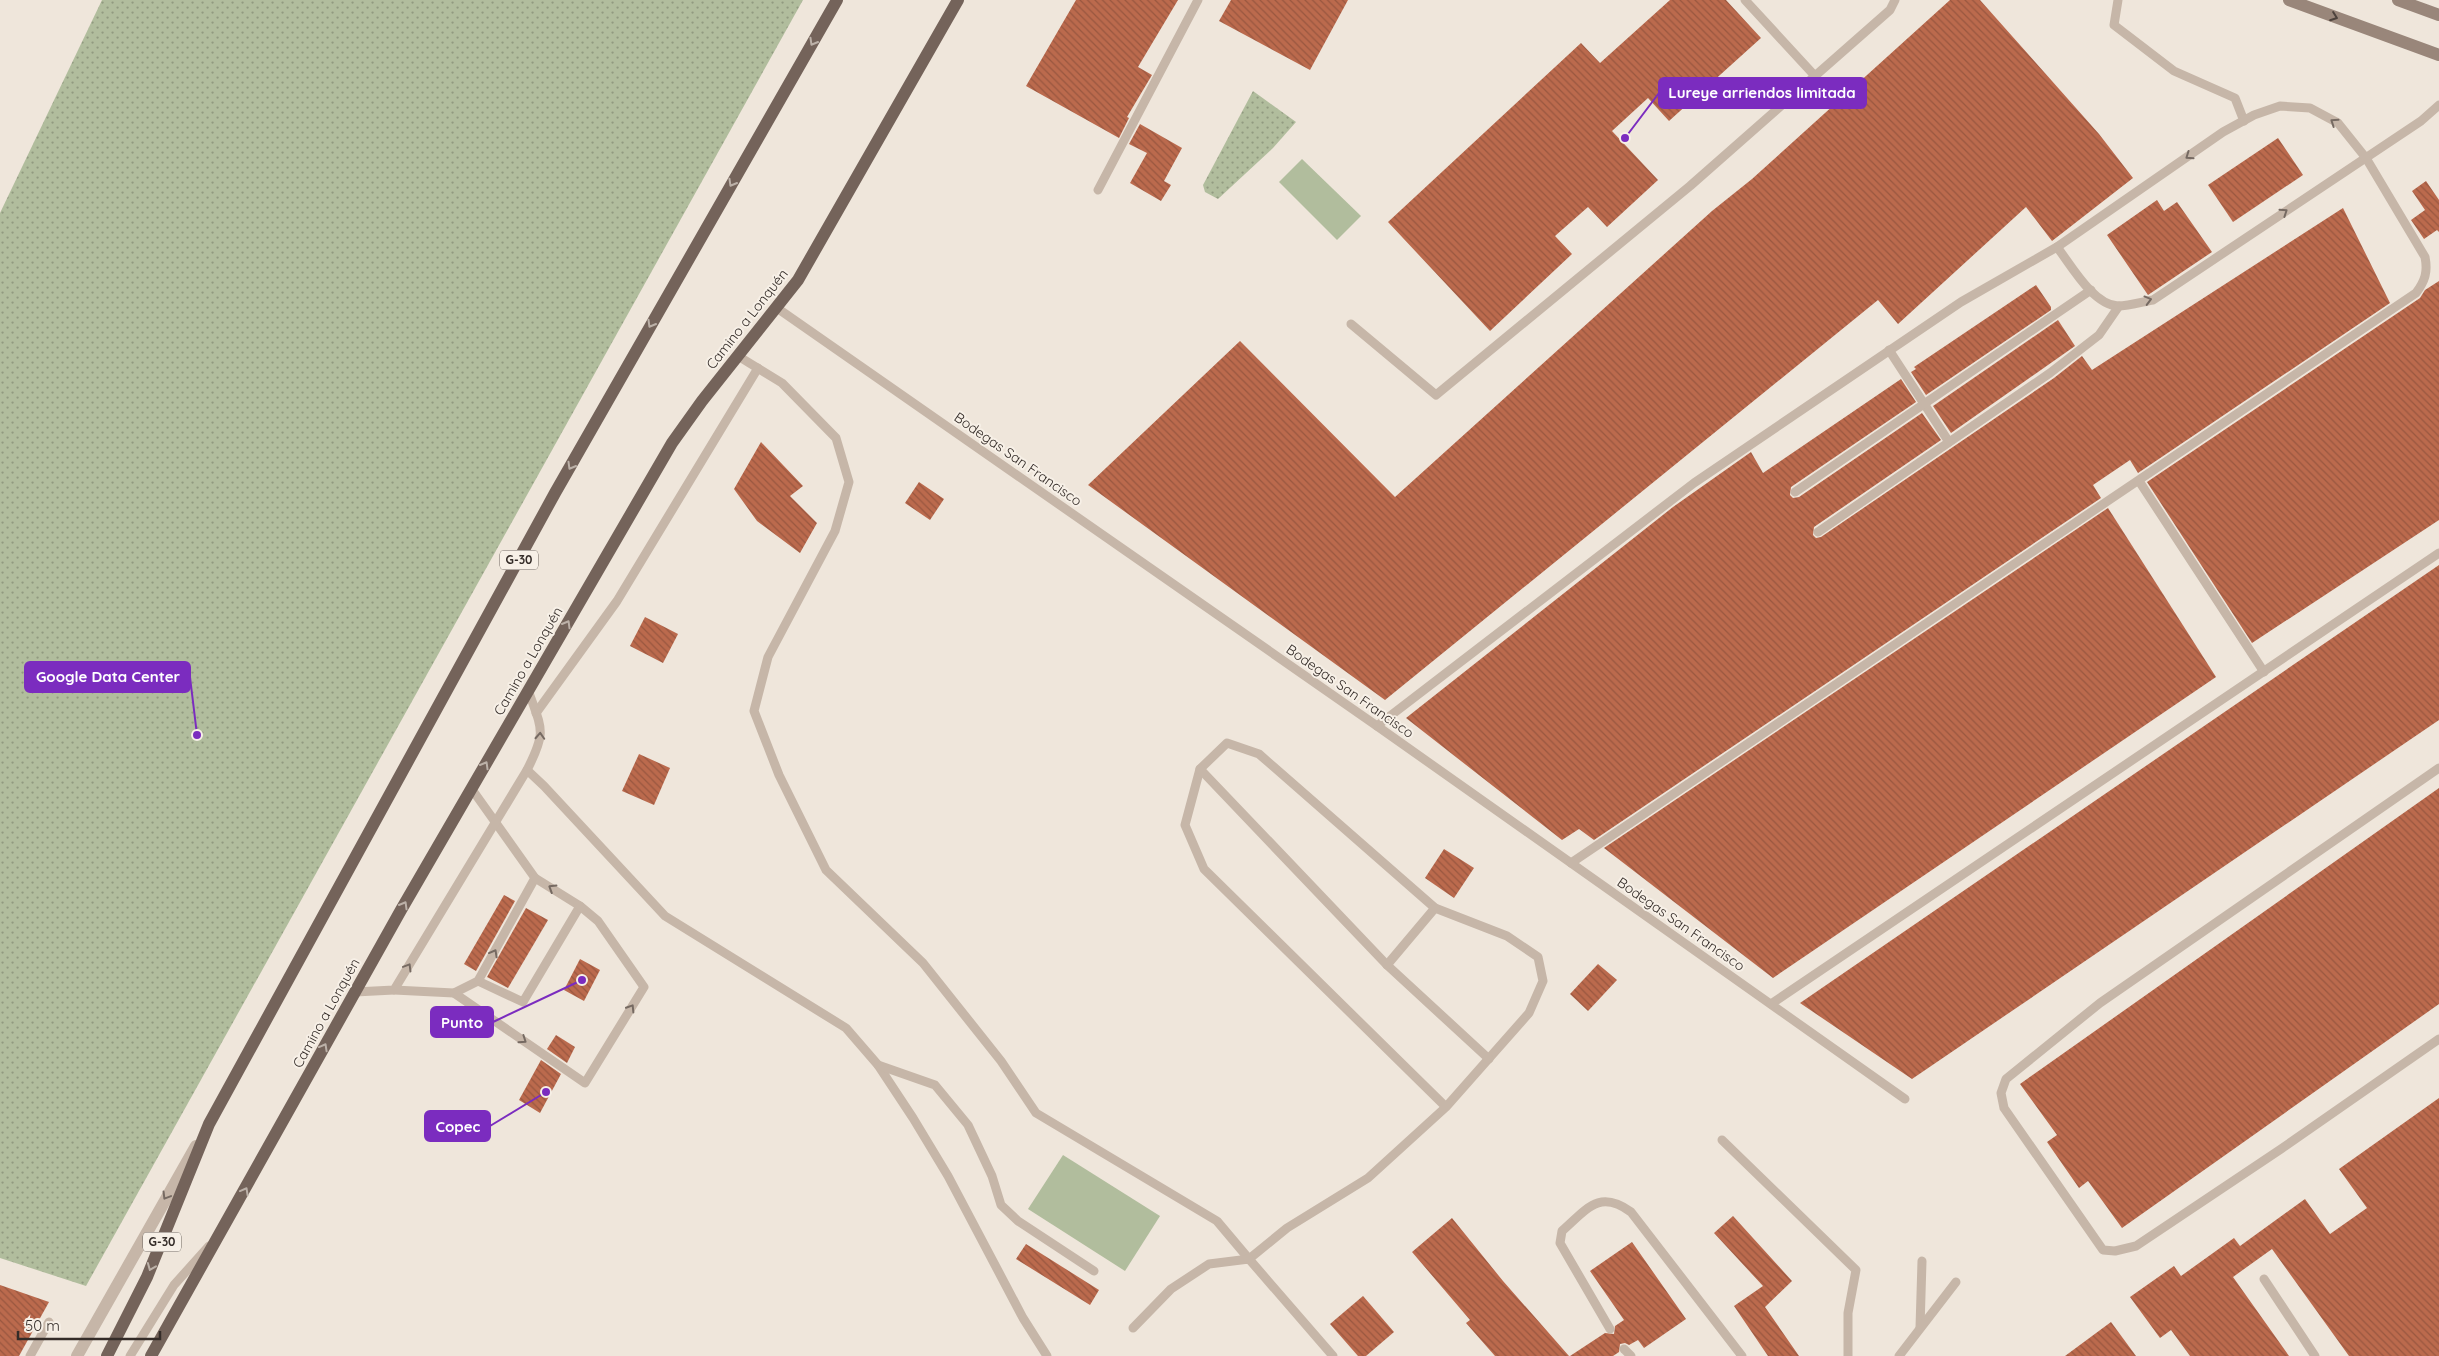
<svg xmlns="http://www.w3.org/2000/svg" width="2439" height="1356" font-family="Quicksand,sans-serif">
<defs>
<pattern id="grass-dots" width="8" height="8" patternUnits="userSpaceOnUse" patternTransform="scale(1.25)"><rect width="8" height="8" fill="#b1bd9d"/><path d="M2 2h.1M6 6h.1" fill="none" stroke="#919a80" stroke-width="1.8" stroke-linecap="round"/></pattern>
<pattern id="building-back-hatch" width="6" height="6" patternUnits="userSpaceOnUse" patternTransform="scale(1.25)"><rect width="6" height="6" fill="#bb6a4d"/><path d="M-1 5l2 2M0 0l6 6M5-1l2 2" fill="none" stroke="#995740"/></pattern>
</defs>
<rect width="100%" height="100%" fill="#efe6db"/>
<g fill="url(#grass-dots)">
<path d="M 102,0 L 803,0 L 86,1286 L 0,1258 L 0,213 Z"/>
<path d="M 1253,91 L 1296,122 L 1273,148 L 1218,199 L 1205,192 L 1203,185 Z"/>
</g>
<g fill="#b1bd9d">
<path d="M 1302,159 L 1361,216 L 1337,240 L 1279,182 Z"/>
<path d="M 1063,1155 L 1160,1216 L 1125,1271 L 1028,1209 Z"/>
</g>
<g fill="url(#building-back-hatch)">
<path d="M 1076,0 L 1178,0 L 1138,67 L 1152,75 L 1127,117 L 1129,118 L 1119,138 L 1026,86 Z"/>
<path d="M 1231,0 L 1348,0 L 1310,70 L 1219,21 Z"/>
<path d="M 1670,0 L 1726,0 L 1761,38 L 1669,121 L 1648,98 L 1612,131 L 1658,180 L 1607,227 L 1588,207 L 1555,236 L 1572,254 L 1490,331 L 1388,222 L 1581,43 L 1600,63 Z"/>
<path d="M 1950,0 L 1980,0 L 2099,134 L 2133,178 L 2052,241 L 2026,207 L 1898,324 L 1878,300 L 1385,700 L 1088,485 L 1240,341 L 1395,497 L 1712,211 L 1752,179 Z"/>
<path d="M 1140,124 L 1182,148 L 1164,181 L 1171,185 L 1161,201 L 1130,183 L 1147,153 L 1129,144 Z"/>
<path d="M 2278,138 L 2303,175 L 2233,222 L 2208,185 Z"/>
<path d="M 2426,181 L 2439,200 L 2439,232 L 2437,230 L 2424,239 L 2411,220 L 2425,210 L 2412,191 Z"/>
<path d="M 2157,200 L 2164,211 L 2177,202 L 2212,252 L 2148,295 L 2107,235 Z"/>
<path d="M 2343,208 L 2390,303 L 2138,473 L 2130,460 L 2093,485 L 2101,498 L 1594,840 L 1579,829 L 1562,840 L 1406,718 L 1673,507 L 1751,452 L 1763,473 L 1901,379 L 1916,402 L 1791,487 L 1790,495 L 1793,498 L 1799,497 L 1922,413 L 1941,440 L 1814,527 L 1813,535 L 1816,538 L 1821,537 L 2054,378 L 2082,356 L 2092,370 Z"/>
<path d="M 2439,281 L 2439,520 L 2252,643 L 2147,482 L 2420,298 L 2425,290 Z"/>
<path d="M 2036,285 L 2051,307 L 2051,310 L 1926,395 L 1911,372 L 1916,369 L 1914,367 Z"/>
<path d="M 2058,320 L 2075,346 L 1951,433 L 1933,406 Z"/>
<path d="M 761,442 L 803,486 L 790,496 L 817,523 L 800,553 L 757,521 L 734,489 Z"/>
<path d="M 919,482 L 944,499 L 930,520 L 905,503 Z"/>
<path d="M 2108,508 L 2216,677 L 1773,978 L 1604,848 Z"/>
<path d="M 2439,565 L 2439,720 L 1912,1079 L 1800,1003 Z"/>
<path d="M 645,617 L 678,634 L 663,663 L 630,646 Z"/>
<path d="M 639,754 L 670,768 L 654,805 L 622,791 Z"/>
<path d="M 2439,788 L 2439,1004 L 2122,1228 L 2088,1181 L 2079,1188 L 2047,1142 L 2057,1135 L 2020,1084 Z"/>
<path d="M 1444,849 L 1474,868 L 1454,898 L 1425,878 Z"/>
<path d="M 504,895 L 515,901 L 476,971 L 464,964 Z"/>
<path d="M 526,908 L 548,920 L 508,988 L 487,977 Z"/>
<path d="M 580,959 L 600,970 L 584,1001 L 564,990 Z"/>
<path d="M 1598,964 L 1617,980 L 1588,1011 L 1570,994 Z"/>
<path d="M 556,1035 L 575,1047 L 567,1063 L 547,1049 Z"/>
<path d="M 541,1060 L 561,1074 L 540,1113 L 519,1100 Z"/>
<path d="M 2439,1098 L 2439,1356 L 2349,1356 L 2272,1249 L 2233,1277 L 2289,1356 L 2190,1356 L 2171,1330 L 2160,1338 L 2130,1297 L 2174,1266 L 2181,1276 L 2234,1238 L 2240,1246 L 2305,1199 L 2330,1234 L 2367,1208 L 2339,1169 Z"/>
<path d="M 1733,1216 L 1792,1281 L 1765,1307 L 1799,1356 L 1768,1356 L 1734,1306 L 1763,1286 L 1714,1233 Z"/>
<path d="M 1452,1218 L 1503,1281 L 1569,1356 L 1495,1356 L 1466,1323 L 1470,1320 L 1412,1252 Z"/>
<path d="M 1632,1242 L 1686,1319 L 1644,1348 L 1638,1340 L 1629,1345 L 1625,1343 L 1620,1344 L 1619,1352 L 1613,1356 L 1570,1356 L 1605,1333 L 1614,1334 L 1615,1326 L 1624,1320 L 1590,1271 Z"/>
<path d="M 1026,1244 L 1099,1290 L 1090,1305 L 1016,1259 Z"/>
<path d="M 0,1285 L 49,1302 L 19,1356 L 0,1356 Z"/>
<path d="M 1363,1296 L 1394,1332 L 1366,1356 L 1358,1356 L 1330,1324 Z"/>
<path d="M 2111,1322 L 2136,1356 L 2065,1356 Z"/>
</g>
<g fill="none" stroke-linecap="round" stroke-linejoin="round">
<g stroke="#c6b6a8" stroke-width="9">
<path d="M 1745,0 L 1815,76"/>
<path d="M 2118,0 L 2114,25 L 2174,71 L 2235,98 L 2244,121"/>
<path d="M 1098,190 L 1198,0"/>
<path d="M 2057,247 C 2071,265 2093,305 2118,306 C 2129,306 2142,302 2153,300 L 2421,121 L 2439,105"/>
<path d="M 777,308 L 1377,726 L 1905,1099"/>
<path d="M 1351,324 L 1436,395 L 1690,186 L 1890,10 L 1895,0"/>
<path d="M 1889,350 L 1949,442"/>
<path d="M 738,356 L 782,383 L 836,438 L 849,482 L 835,531 L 768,657 L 754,711 L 779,775 L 826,870 L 923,963 L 1001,1061 L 1036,1113 L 1217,1221 L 1249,1259 L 1287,1228 L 1368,1178 L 1446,1107 L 1529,1013 L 1543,981 L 1538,957 L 1507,936 L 1435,908 L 1259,754 L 1227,743 L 1200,769 L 1185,825 L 1204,869 L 1446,1107"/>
<path d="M 2139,481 L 2264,672"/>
<path d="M 1795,492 L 2091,290"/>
<path d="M 1818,532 L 2050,373 L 2099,335 L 2119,306"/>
<path d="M 536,713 L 617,601 L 758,368"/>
<path d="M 1377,726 L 1694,483 L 1961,302 L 2057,247 L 2223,132 L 2254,115 L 2280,106 L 2310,108 L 2338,123 L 2366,158 L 2425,257 C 2428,272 2425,281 2416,293 L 1571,863"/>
<path d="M 2439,768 L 2100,1003 L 2006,1079 L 2001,1093 L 2004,1108 L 2103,1250 L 2115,1251 L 2136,1246 L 2281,1149 L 2439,1039"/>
<path d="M 1200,769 L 1387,965 L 1489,1059"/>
<path d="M 527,770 L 544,786 L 665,916 L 846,1028 L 878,1065 L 913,1118 L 948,1176 L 1023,1318 L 1047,1356"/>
<path d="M 1387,965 L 1435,908"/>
<path d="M 478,981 L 523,1002 L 580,906"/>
<path d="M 394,990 L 454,993 L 478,981 L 535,878 L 471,788"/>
<path d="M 355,992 L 394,990 L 527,770 C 547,731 542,730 528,690"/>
<path d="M 454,993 L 585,1083 L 644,987 L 598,921 L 580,906 L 535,878"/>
<path d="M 1771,1004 L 2439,553"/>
<path d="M 878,1065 L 935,1085 L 968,1125 L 992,1176 L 1001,1205 L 1018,1221 L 1094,1271"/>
<path d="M 1722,1140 L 1856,1270 L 1848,1313 L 1848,1356"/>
<path d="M 2264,1279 L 2315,1356"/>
<path d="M 1133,1328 L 1171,1289 L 1209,1264 L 1249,1259 L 1333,1356"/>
<path d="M 1920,1328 L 1922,1261"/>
<path d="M 1610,1329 L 1560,1243 L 1562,1231 C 1587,1209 1599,1189 1631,1212 L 1742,1356"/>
<path d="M 1624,1349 L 1631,1356"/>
<path d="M 30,1356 L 49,1322"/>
<path d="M 130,1356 L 174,1285 L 209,1246"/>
<path d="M 1899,1356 L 1956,1282"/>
</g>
<path stroke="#c6b6a8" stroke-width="12" d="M 77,1356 L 196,1146"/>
<g stroke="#99867a" stroke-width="12">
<path d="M 2289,0 L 2439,55"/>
<path d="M 2398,0 L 2439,15"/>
</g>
<g stroke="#74635a" stroke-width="12">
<path d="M 107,1356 L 147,1277 L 209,1124 L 555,493 L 837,0"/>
<path d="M 151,1356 L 401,910 L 672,443 L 702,401 L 798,280 L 958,0"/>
</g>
</g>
<defs><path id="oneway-chevron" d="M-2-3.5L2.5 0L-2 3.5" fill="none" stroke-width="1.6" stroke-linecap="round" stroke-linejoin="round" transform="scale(1.25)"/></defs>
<use stroke="#4d423c" href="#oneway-chevron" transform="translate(2334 17) rotate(20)"/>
<g stroke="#bcb1a8">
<use href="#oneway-chevron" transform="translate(813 42) rotate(120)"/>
<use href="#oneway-chevron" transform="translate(732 183) rotate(120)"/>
<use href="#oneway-chevron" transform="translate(651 324) rotate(120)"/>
<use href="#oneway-chevron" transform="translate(571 466) rotate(120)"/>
<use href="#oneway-chevron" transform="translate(567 624) rotate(-60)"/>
<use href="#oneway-chevron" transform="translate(485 765) rotate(-60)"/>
<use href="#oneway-chevron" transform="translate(404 905) rotate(-60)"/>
<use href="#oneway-chevron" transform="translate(324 1047) rotate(-61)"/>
<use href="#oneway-chevron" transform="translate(245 1191) rotate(-61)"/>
<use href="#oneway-chevron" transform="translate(151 1267) rotate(112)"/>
</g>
<g stroke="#766a62">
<use href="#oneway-chevron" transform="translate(2334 122) rotate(-146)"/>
<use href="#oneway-chevron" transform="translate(2189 156) rotate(145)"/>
<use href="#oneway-chevron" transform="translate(2284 212) rotate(-34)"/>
<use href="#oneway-chevron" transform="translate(2148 300) rotate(-15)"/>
<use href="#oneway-chevron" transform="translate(540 736) rotate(-87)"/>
<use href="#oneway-chevron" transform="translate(552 888) rotate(-148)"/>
<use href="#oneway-chevron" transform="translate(494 953) rotate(-61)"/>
<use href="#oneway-chevron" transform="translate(408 967) rotate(-59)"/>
<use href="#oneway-chevron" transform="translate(631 1008) rotate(-58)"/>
<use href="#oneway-chevron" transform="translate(523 1040) rotate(34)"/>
<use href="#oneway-chevron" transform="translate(166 1196) rotate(121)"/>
</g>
<g text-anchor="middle" stroke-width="4" stroke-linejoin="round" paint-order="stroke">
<g fill="#f7f0e7" stroke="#6e6761" stroke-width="1">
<rect x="500" y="550.5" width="38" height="19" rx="4"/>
<rect x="143" y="1232.5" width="38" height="19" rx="4"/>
</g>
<g font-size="12" font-weight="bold" fill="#342c28">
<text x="519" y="564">G-30</text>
<text x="162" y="1246">G-30</text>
</g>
<g font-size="14" fill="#342c28" stroke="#f7f0e7">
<text transform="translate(747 319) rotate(-52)" y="5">Camino a Lonquén</text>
<text transform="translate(1018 459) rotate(35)" y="5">Bodegas San Francisco</text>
<text transform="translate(528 661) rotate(-60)" y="5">Camino a Lonquén</text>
<text transform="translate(1350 691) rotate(35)" y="5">Bodegas San Francisco</text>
<text transform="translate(1681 924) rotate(35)" y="5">Bodegas San Francisco</text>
<text transform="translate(326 1013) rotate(-61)" y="5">Camino a Lonquén</text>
</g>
</g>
<path fill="none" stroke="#7b2cbf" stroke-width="2" d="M1625 138L1659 93M197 735L190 677M582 980L493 1022M546 1092L490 1126"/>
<g fill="#7b2cbf" stroke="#f7f0e7" stroke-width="2">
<circle cx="1625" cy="138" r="5"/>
<circle cx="197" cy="735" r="5"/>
<circle cx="582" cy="980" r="5"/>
<circle cx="546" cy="1092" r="5"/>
</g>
<g fill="#7b2cbf" stroke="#7b2cbf" stroke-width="2">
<rect x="1659" y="78" width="207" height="30" rx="5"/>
<rect x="25" y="662" width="165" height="30" rx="5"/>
<rect x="431" y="1007" width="62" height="30" rx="5"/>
<rect x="425" y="1111" width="65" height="30" rx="5"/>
</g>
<g font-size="15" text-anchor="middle" font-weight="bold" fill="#fff">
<text x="1762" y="98">Lureye arriendos limitada</text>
<text x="108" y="682">Google Data Center</text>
<text x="462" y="1028">Punto</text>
<text x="458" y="1132">Copec</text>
</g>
<path d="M18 1331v8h142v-8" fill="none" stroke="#342c28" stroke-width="2.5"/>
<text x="25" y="1331" font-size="15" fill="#342c28" stroke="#f7f0e7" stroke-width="4" paint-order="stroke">50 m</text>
</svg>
